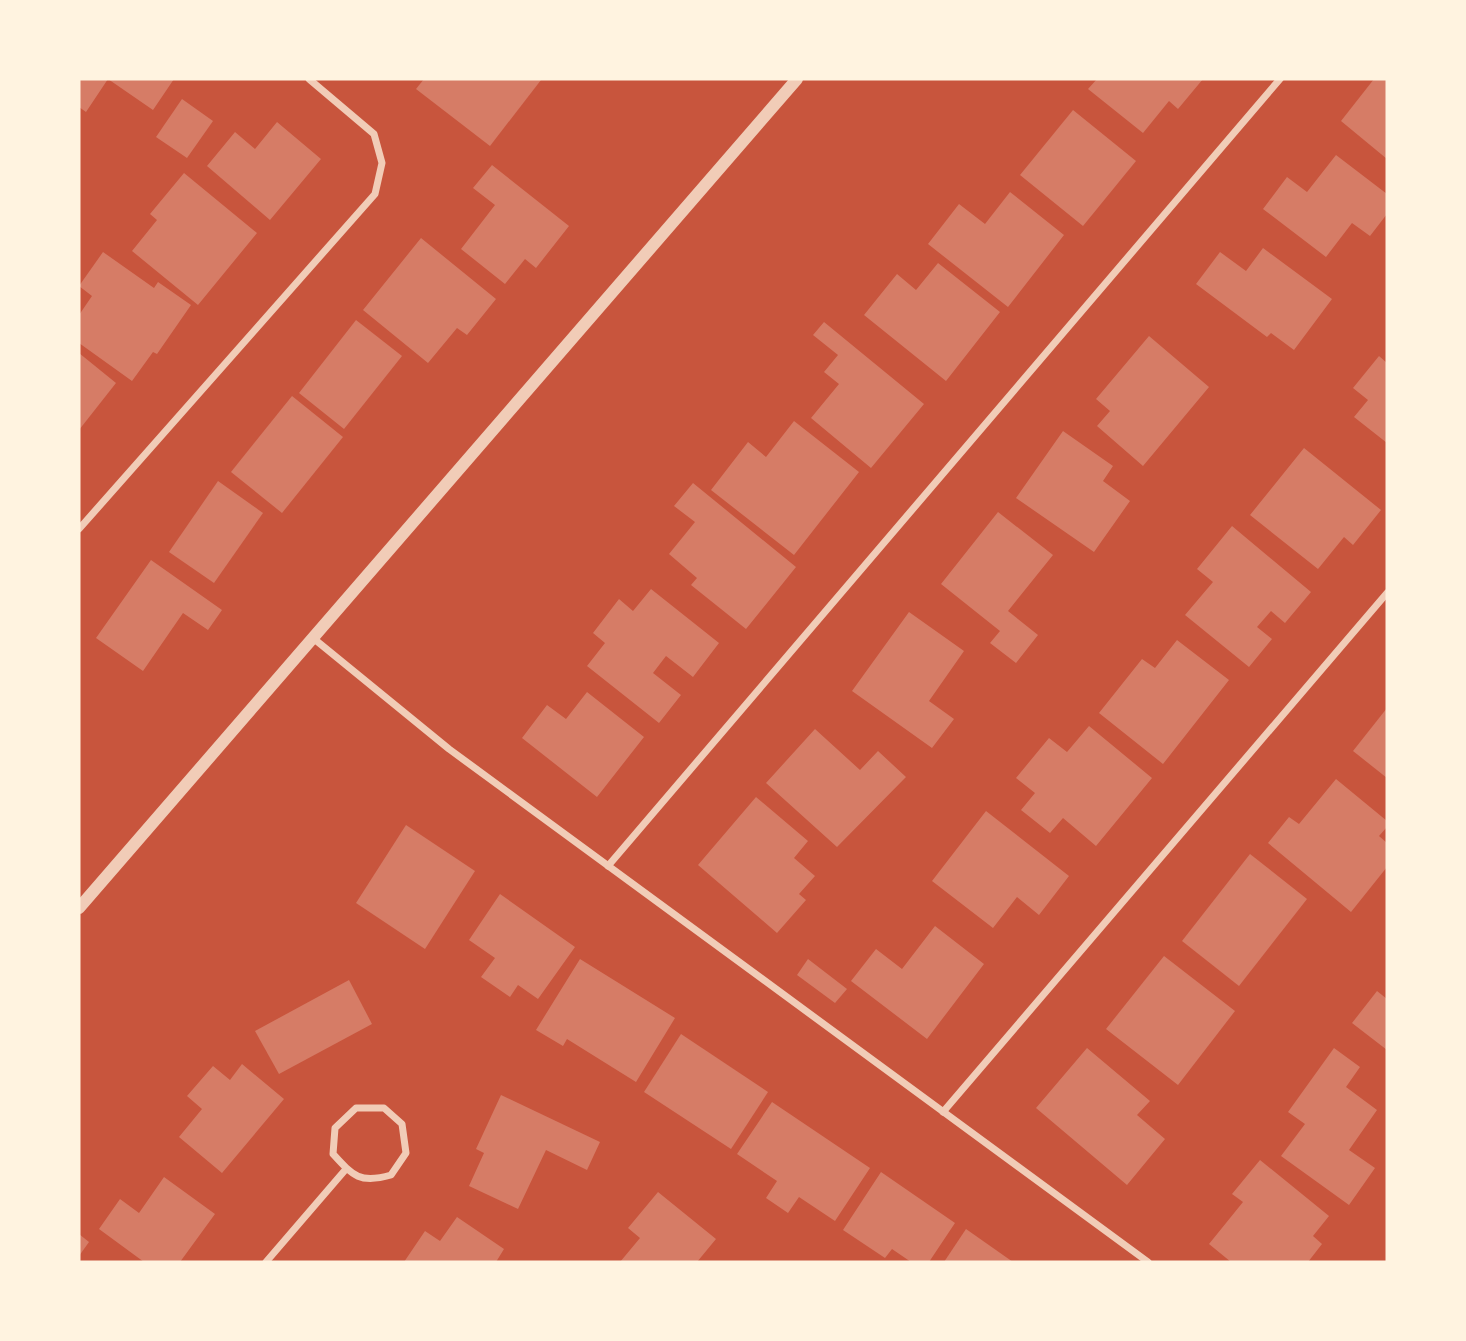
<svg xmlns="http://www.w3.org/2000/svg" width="1466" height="1341" font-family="'Public Sans',sans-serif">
<rect width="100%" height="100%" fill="#c8553d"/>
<g fill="#d67c66">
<path d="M 79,79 L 174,79 L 153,110 L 108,79 L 86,112 L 79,107 Z"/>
<path d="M 424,79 L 539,79 L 541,80 L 490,146 L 416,89 Z"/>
<path d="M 1097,79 L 1203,79 L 1178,109 L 1169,101 L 1143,133 L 1088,89 Z"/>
<path d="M 1374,79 L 1387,79 L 1387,159 L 1341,121 Z"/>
<path d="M 182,99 L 213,121 L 187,158 L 156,137 Z"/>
<path d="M 1073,110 L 1136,161 L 1083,226 L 1020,175 Z"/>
<path d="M 277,122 L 321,159 L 270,220 L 207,166 L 235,132 L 255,149 Z"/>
<path d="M 1336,155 L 1387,194 L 1387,214 L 1370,236 L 1352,223 L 1326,257 L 1263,209 L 1287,177 L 1307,192 Z"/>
<path d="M 492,165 L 569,226 L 536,268 L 525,259 L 505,284 L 461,249 L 495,205 L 473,188 Z"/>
<path d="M 184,173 L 257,233 L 198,305 L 132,251 L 157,220 L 150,214 Z"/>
<path d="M 1010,192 L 1064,235 L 1008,307 L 928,244 L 959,204 L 985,224 Z"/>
<path d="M 421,238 L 496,299 L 467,335 L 457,328 L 428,363 L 363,310 Z"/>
<path d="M 1263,248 L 1332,299 L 1294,350 L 1271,333 L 1267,337 L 1196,284 L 1220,252 L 1246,271 Z"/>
<path d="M 103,252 L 154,288 L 158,282 L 191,305 L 157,354 L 153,352 L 132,381 L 79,343 L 79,315 L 92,296 L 79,286 Z"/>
<path d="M 938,263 L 1000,312 L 946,381 L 864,315 L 897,274 L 916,290 Z"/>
<path d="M 356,320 L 402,356 L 344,429 L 299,393 Z"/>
<path d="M 824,322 L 924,404 L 871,468 L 811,418 L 839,384 L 824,372 L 838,355 L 813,335 Z"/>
<path d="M 1149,336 L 1209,387 L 1143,466 L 1097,426 L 1110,411 L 1096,399 Z"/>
<path d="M 79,353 L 116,383 L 79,430 Z"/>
<path d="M 1379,356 L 1387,363 L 1387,443 L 1354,417 L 1368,400 L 1353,388 Z"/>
<path d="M 292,396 L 343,437 L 282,513 L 231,472 Z"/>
<path d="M 794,421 L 859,472 L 794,555 L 711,490 L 748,442 L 766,457 Z"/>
<path d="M 1063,431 L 1113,466 L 1103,481 L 1130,501 L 1094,552 L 1016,498 Z"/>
<path d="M 1304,448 L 1381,510 L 1353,545 L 1344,537 L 1318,569 L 1250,515 Z"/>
<path d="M 218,481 L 263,513 L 214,583 L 169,552 Z"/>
<path d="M 693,483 L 796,567 L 746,629 L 691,585 L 697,578 L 669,554 L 695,522 L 674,506 Z"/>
<path d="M 998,512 L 1053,555 L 1008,611 L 1038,635 L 1016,663 L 990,643 L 1000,631 L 941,584 Z"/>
<path d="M 1232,526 L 1311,592 L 1285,623 L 1271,611 L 1257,627 L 1272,639 L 1249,667 L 1185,615 L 1213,582 L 1197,569 Z"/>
<path d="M 151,560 L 222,610 L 208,630 L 183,613 L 143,671 L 96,638 Z"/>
<path d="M 651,589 L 719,643 L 693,677 L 666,656 L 653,673 L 681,695 L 659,723 L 587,666 L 605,643 L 593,633 L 619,599 L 633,611 Z"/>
<path d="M 909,612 L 964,651 L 929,701 L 954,719 L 932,748 L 852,691 Z"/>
<path d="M 1177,640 L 1229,680 L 1163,764 L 1099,713 L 1142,659 L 1155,668 Z"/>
<path d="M 587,692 L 644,737 L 597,797 L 522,738 L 547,705 L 566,719 Z"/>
<path d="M 1387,708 L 1387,778 L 1353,751 Z"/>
<path d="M 1089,726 L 1152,778 L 1096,846 L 1063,818 L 1050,833 L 1021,810 L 1035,793 L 1016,778 L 1049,738 L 1067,752 Z"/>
<path d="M 815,729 L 860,770 L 878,751 L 906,777 L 837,847 L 766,783 Z"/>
<path d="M 1336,779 L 1387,821 L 1387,827 L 1379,836 L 1387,843 L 1387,867 L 1351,912 L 1268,843 L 1289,817 L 1299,824 Z"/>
<path d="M 756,797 L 808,841 L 794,858 L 815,876 L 799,894 L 806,900 L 777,933 L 698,865 Z"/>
<path d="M 986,811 L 1069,876 L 1039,915 L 1017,897 L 993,928 L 932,881 Z"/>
<path d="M 406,825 L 475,871 L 425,949 L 356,903 Z"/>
<path d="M 1250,854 L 1307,899 L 1239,986 L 1182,941 Z"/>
<path d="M 500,894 L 575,947 L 538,999 L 518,985 L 510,997 L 481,977 L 495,958 L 469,940 Z"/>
<path d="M 935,926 L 984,964 L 927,1039 L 851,981 L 876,949 L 902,969 Z"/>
<path d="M 1164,956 L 1235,1011 L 1178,1085 L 1106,1029 Z"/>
<path d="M 580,959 L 675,1018 L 636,1082 L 567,1039 L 563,1046 L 536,1030 Z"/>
<path d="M 808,959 L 847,989 L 835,1003 L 797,975 Z"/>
<path d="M 349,980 L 372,1024 L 279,1074 L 255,1031 Z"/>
<path d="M 1377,991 L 1387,999 L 1387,1050 L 1352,1023 Z"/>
<path d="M 681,1034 L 768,1092 L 731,1149 L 644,1092 Z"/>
<path d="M 1087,1048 L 1150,1101 L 1137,1115 L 1165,1139 L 1127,1185 L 1036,1108 Z"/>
<path d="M 1334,1048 L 1360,1067 L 1346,1087 L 1377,1110 L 1349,1150 L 1375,1168 L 1349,1205 L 1281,1156 L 1305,1124 L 1288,1112 Z"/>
<path d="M 242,1064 L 284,1099 L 222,1173 L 179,1137 L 202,1109 L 187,1096 L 213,1066 L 230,1080 Z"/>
<path d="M 501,1095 L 600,1142 L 587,1170 L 546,1150 L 518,1209 L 469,1186 L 484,1153 L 476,1149 Z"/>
<path d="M 772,1102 L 870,1168 L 835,1221 L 799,1197 L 788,1213 L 766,1198 L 777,1181 L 737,1154 Z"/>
<path d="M 1260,1160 L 1329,1216 L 1313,1236 L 1322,1244 L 1308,1262 L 1231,1262 L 1209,1244 L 1243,1202 L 1232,1194 Z"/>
<path d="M 881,1172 L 955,1223 L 929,1262 L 911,1262 L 892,1249 L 885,1258 L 843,1230 Z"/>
<path d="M 164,1177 L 215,1214 L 180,1262 L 144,1262 L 99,1229 L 120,1199 L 139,1213 Z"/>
<path d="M 658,1192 L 716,1239 L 697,1262 L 620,1262 L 640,1238 L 628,1228 Z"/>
<path d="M 457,1217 L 504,1249 L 496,1262 L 404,1262 L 425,1231 L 440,1241 Z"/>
<path d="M 966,1229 L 1013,1262 L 944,1262 Z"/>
<path d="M 79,1234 L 89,1242 L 79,1256 Z"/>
</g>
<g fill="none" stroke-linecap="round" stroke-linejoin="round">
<g stroke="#f1ccb7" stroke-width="7">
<path d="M 79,529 L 375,194 L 382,163 L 374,134 L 309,79"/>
<path d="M 313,638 L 449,749 L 1148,1262"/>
<path d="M 608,866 L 1280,79"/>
<path d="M 356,1108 L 384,1108 L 402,1124 L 406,1153 L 391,1175 C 360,1184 353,1176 333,1154 L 335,1128 Z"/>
<path d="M 943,1112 L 1387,593"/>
<path d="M 266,1262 L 346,1169"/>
</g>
<path stroke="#f1ccb7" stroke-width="12" d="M 79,908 L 797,79"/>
</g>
<rect width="1466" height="1341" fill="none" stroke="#fff3e0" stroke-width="161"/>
</svg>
